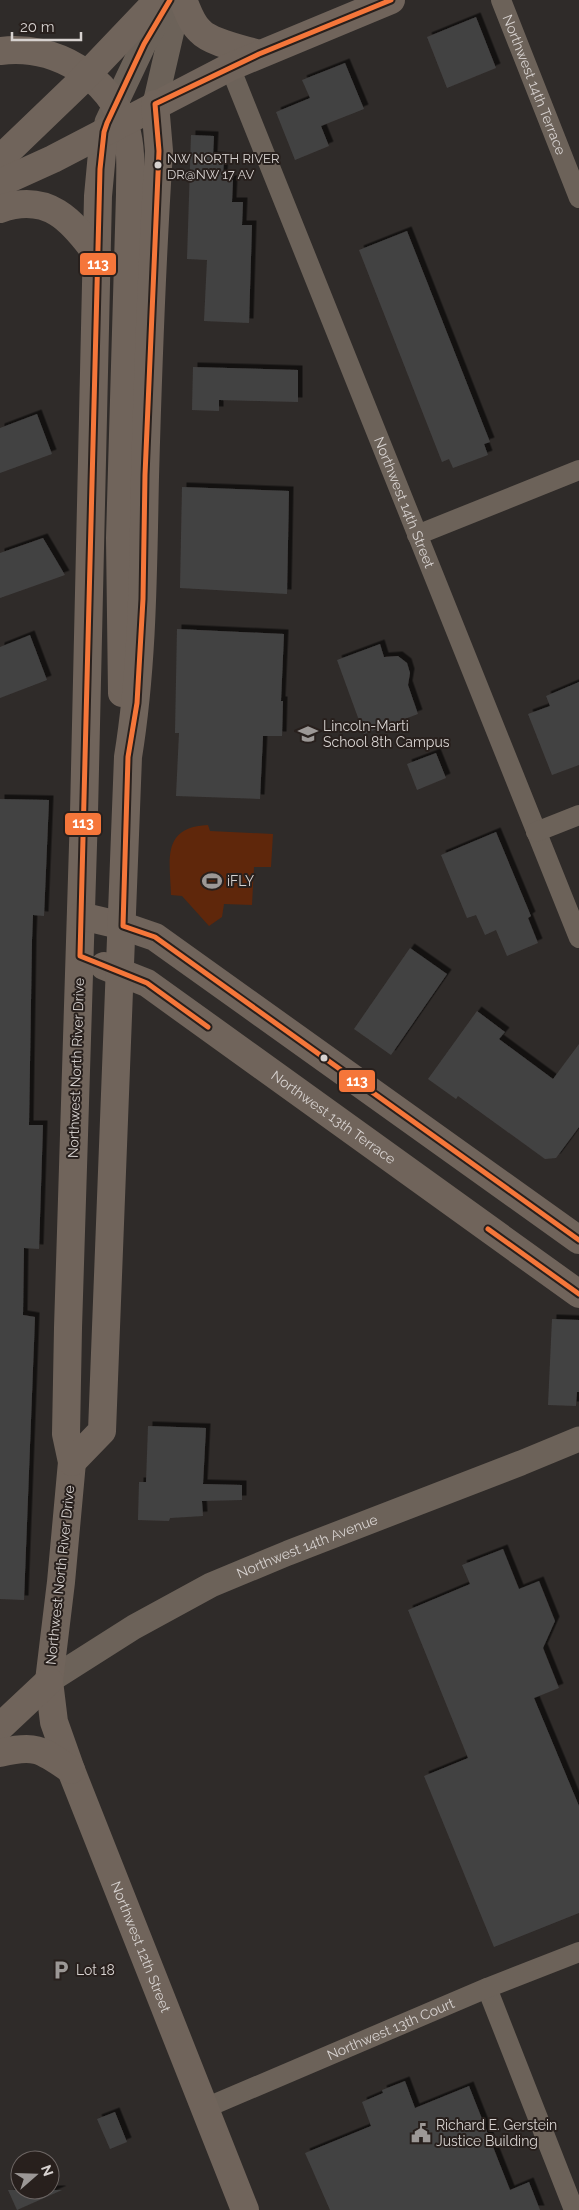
<svg xmlns="http://www.w3.org/2000/svg" width="579" height="2210" font-family="Raleway,sans-serif">
<defs>
<filter id="shadow"><feDropShadow dx="4.5" dy="-4.5" stdDeviation="0" flood-color="#0009"/></filter>
</defs>
<rect width="100%" height="100%" fill="#2f2b29"/>
<path fill="#5f270b" d="M 208,825 L 210,831 L 273,834 L 271,867 L 254,867 L 252,905 L 224,904 L 222,917 L 209,926 L 182,896 L 171,895 C 170,860 161,827 208,825 Z"/>
<g fill="#434242" filter="url(#shadow)">
<path d="M 476,17 L 496,68 L 447,88 L 427,37 Z"/>
<path d="M 345,63 L 364,109 L 321,126 L 329,146 L 295,160 L 276,112 L 310,98 L 302,80 Z"/>
<path d="M 191,135 L 214,136 L 213,156 L 224,157 L 223,179 L 233,180 L 232,202 L 243,202 L 242,225 L 252,225 L 249,323 L 204,321 L 207,260 L 187,259 Z"/>
<path d="M 407,231 L 490,442 L 484,444 L 488,455 L 453,468 L 449,459 L 442,462 L 359,250 Z"/>
<path d="M 193,367 L 298,370 L 298,402 L 219,400 L 219,411 L 192,410 Z"/>
<path d="M 37,414 L 52,454 L 0,473 L 0,428 Z"/>
<path d="M 182,487 L 289,491 L 287,594 L 180,588 Z"/>
<path d="M 43,538 L 65,575 L 0,598 L 0,553 Z"/>
<path d="M 177,629 L 284,634 L 281,701 L 283,701 L 282,736 L 263,736 L 260,799 L 176,796 L 179,733 L 175,733 Z"/>
<path d="M 30,635 L 47,680 L 0,698 L 0,647 Z"/>
<path d="M 380,644 L 384,657 L 398,656 L 407,663 L 410,673 L 408,685 L 418,714 L 364,734 L 337,660 Z"/>
<path d="M 579,682 L 579,765 L 552,775 L 528,714 L 550,706 L 546,696 Z"/>
<path d="M 436,753 L 446,778 L 417,790 L 407,764 Z"/>
<path d="M 0,799 L 49,800 L 44,916 L 33,915 L 32,940 L 29,1125 L 43,1125 L 39,1249 L 24,1248 L 23,1315 L 35,1317 L 24,1600 L 0,1599 Z"/>
<path d="M 496,832 L 531,916 L 528,918 L 538,943 L 507,956 L 496,930 L 485,935 L 476,915 L 467,918 L 441,855 Z"/>
<path d="M 410,948 L 447,974 L 391,1055 L 354,1029 Z"/>
<path d="M 477,1011 L 505,1032 L 499,1039 L 553,1079 L 579,1044 L 579,1127 L 556,1158 L 545,1159 L 458,1096 L 456,1099 L 428,1079 Z"/>
<path d="M 552,1319 L 579,1320 L 579,1392 L 577,1392 L 576,1406 L 548,1405 Z"/>
<path d="M 148,1426 L 206,1428 L 203,1484 L 242,1485 L 242,1500 L 202,1501 L 203,1516 L 170,1518 L 169,1521 L 138,1520 L 139,1482 L 146,1482 Z"/>
<path d="M 503,1549 L 519,1589 L 539,1581 L 555,1621 L 543,1648 L 559,1688 L 534,1698 L 579,1806 L 579,1913 L 494,1947 L 424,1776 L 468,1758 L 408,1610 L 470,1584 L 462,1565 Z"/>
<path d="M 405,2081 L 415,2108 L 469,2086 L 510,2190 L 529,2182 L 540,2210 L 330,2210 L 305,2153 L 371,2126 L 362,2102 L 383,2093 L 382,2090 Z"/>
<path d="M 115,2112 L 127,2142 L 110,2149 L 97,2119 Z"/>
<path d="M 8,2190 L 62,2190 L 17,2210 Z"/>
</g>
<g fill="none" stroke-linecap="round" stroke-linejoin="round">
<g stroke="#6c6259" stroke-width="20">
<path id="s1" d="M 501,0 L 579,198"/>
<path id="s2" d="M 230,67 L 579,938"/>
<path d="M 417,535 L 579,470"/>
<path d="M 536,832 L 579,815"/>
<path d="M 487,1988 L 574,2210"/>
<path id="s3" d="M 203,2109 L 487,1988 L 579,1952"/>
</g>
<g stroke="#6c6259" stroke-width="25">
<path d="M 155,104 L 179,0"/>
<path d="M 107,122 L 144,44 L 170,0"/>
<path id="s4" d="M 49,1681 L 134,1627 L 211,1585 L 288,1553 L 521,1463 L 579,1439"/>
</g>
<g stroke="#70645b" stroke-width="28">
<path d="M 183,0 C 188,11 191,23 200,31 C 211,43 243,49 259,54"/>
<path d="M 0,51 C 54,44 109,76 126,129 C 132,149 130,173 130,194 L 120,538 L 122,693"/>
<path id="s5" d="M 104,132 L 98,196 L 84,813 L 68,1328 L 66,1434 L 72,1462 L 61,1582 L 49,1681 L 54,1722 L 71,1770 L 245,2210"/>
<path d="M 0,159 L 79,83 L 158,0"/>
<path d="M 0,183 L 53,159 L 230,67 L 391,0"/>
<path d="M 0,209 C 48,192 72,220 98,256"/>
<path d="M 81,916 L 123,926 L 155,937 L 579,1240"/>
<path id="s6" d="M 104,966 L 147,983 L 579,1294"/>
<path d="M 72,1462 L 102,1431 L 128,757 C 143,664 143,571 145,477 C 148,368 152,259 159,151 L 155,104"/>
<path d="M 0,1727 L 49,1681"/>
<path d="M 0,1753 C 36,1744 42,1750 71,1770"/>
</g>
<defs>
<g id="bus-1">
<path d="M 170,0 L 144,44 L 107,123 L 104,132 L 100,169 L 80,956 L 147,983 L 208,1027"/>
<path d="M 391,0 L 259,54 L 155,104 L 159,151 L 145,475 L 143,599 L 137,703 L 128,757 L 123,926 L 155,937 L 579,1240"/>
<path d="M 488,1229 L 579,1294"/>
</g>
</defs>
<use href="#bus-1" stroke="#28201d" stroke-width="9"/>
<use href="#bus-1" stroke="#f5763a" stroke-width="5"/>
</g>
<defs>
<symbol id="school-bare" viewBox="-9 -9 18 18"><path d="M0-5L7-2L0 1L-7-2ZM-4 1L0 2.5L4 1V4Q0 6-4 4Z" fill="#9c9896" stroke="#28201d" stroke-width="2.5" paint-order="stroke"/></symbol>
<symbol id="stadium-bare" viewBox="-9 -9 18 18"><path d="M0-5a6.5 5 0 1 0 0 10a6.5 5 0 1 0 0-10ZM-3.5-1.8h7v3.6h-7Z" fill="#9c9896" stroke="#28201d" stroke-width="2.5" paint-order="stroke"/></symbol>
<symbol id="parking-bare" viewBox="-9 -9 18 18"><path d="M-3.5-5.5H1a3.5 3.5 0 0 1 0 7H-1V5.5H-3.5ZM-1-3.4V-.6H.8a1.4 1.4 0 0 0 0-2.8Z" fill="#9c9896" stroke="#28201d" stroke-width="2.5" paint-order="stroke"/></symbol>
<symbol id="civic-bare" viewBox="-9 -9 18 18"><path d="M-.6-6.5H3V-4.5H.6V-3L4-1V1h2V6H-6V1h2V-1L-.6-3ZM-1.2 2.5V6h2.4V2.5Z" fill="#9c9896" stroke="#28201d" stroke-width="2.5" paint-order="stroke"/></symbol>
</defs>
<g fill-rule="evenodd">
<use href="#school-bare" x="294" y="720" width="28" height="28"/>
<use href="#stadium-bare" x="198" y="867" width="28" height="28"/>
<use href="#parking-bare" x="47" y="1956" width="28" height="28"/>
<use href="#civic-bare" x="407" y="2119" width="28" height="28"/>
</g>
<g fill="#d7d2d0" stroke="#28201d" stroke-width="2">
<circle cx="158" cy="165" r="4.5"/>
<circle cx="324" cy="1058" r="4.5"/>
</g>
<g text-anchor="middle" stroke-width="4" stroke-linejoin="round" paint-order="stroke">
<g font-size="13" fill="#d7d2d0" stroke="#28201d" text-anchor="start">
<text x="167" y="163">NW NORTH RIVER<tspan x="167" dy="16">DR@NW 17 AV</tspan></text>
</g>
<g font-size="14" fill="#d7d2d0" stroke="#28201d">
<text dy="5" stroke="none"><textPath href="#s1" startOffset="91">Northwest 14th Terrace</textPath></text>
<text dy="5" stroke="none"><textPath href="#s2" startOffset="469">Northwest 14th Street</textPath></text>
<text transform="translate(76 1068) rotate(-88)" y="5">Northwest North River Drive</text>
<text dy="5" stroke="none"><textPath href="#s6" startOffset="276">Northwest 13th Terrace</textPath></text>
<text dy="5" stroke="none"><textPath href="#s4" startOffset="292">Northwest 14th Avenue</textPath></text>
<text transform="translate(60 1575) rotate(-84)" y="5">Northwest North River Drive</text>
<text dy="5" stroke="none"><textPath href="#s5" startOffset="1834">Northwest 12th Street</textPath></text>
<text dy="5" stroke="none"><textPath href="#s3" startOffset="204">Northwest 13th Court</textPath></text>
</g>
<g font-size="14" fill="#d7d2d0" stroke="#28201d" text-anchor="start">
<text x="323" y="731">Lincoln-Marti<tspan x="323" dy="16">School 8th Campus</tspan></text>
<text x="227" y="886">iFLY</text>
<text x="76" y="1975">Lot 18</text>
<text x="436" y="2130">Richard E. Gerstein<tspan x="436" dy="16">Justice Building</tspan></text>
</g>
</g>
<g stroke="#28201d" stroke-width="2">
<rect x="79" y="252" width="38" height="24" rx="5" fill="#f5763a"/>
<rect x="64" y="812" width="38" height="24" rx="5" fill="#f5763a"/>
<rect x="338" y="1069" width="38" height="24" rx="5" fill="#f5763a"/>
</g>
<g font-size="14" text-anchor="middle" font-weight="bold" fill="#fff">
<text x="98" y="269">113</text>
<text x="83" y="828">113</text>
<text x="357" y="1086">113</text>
</g>
<g transform="translate(35 2175) rotate(70)"><circle r="24" fill="#28201d" stroke="#6e6765"/>
<path d="M0-4L9 19L0 12L-9 19Z" fill="#9c9896"/>
<text y="-8" font-size="14" font-weight="bold" text-anchor="middle" fill="#d7d2d0">N</text>
</g>
<path d="M12 32v8h69v-8" fill="none" stroke="#d7d2d0" stroke-width="2.5"/>
<text x="20" y="32" font-size="15" fill="#d7d2d0" stroke="#28201d" stroke-width="4" paint-order="stroke">20 m</text>
</svg>
